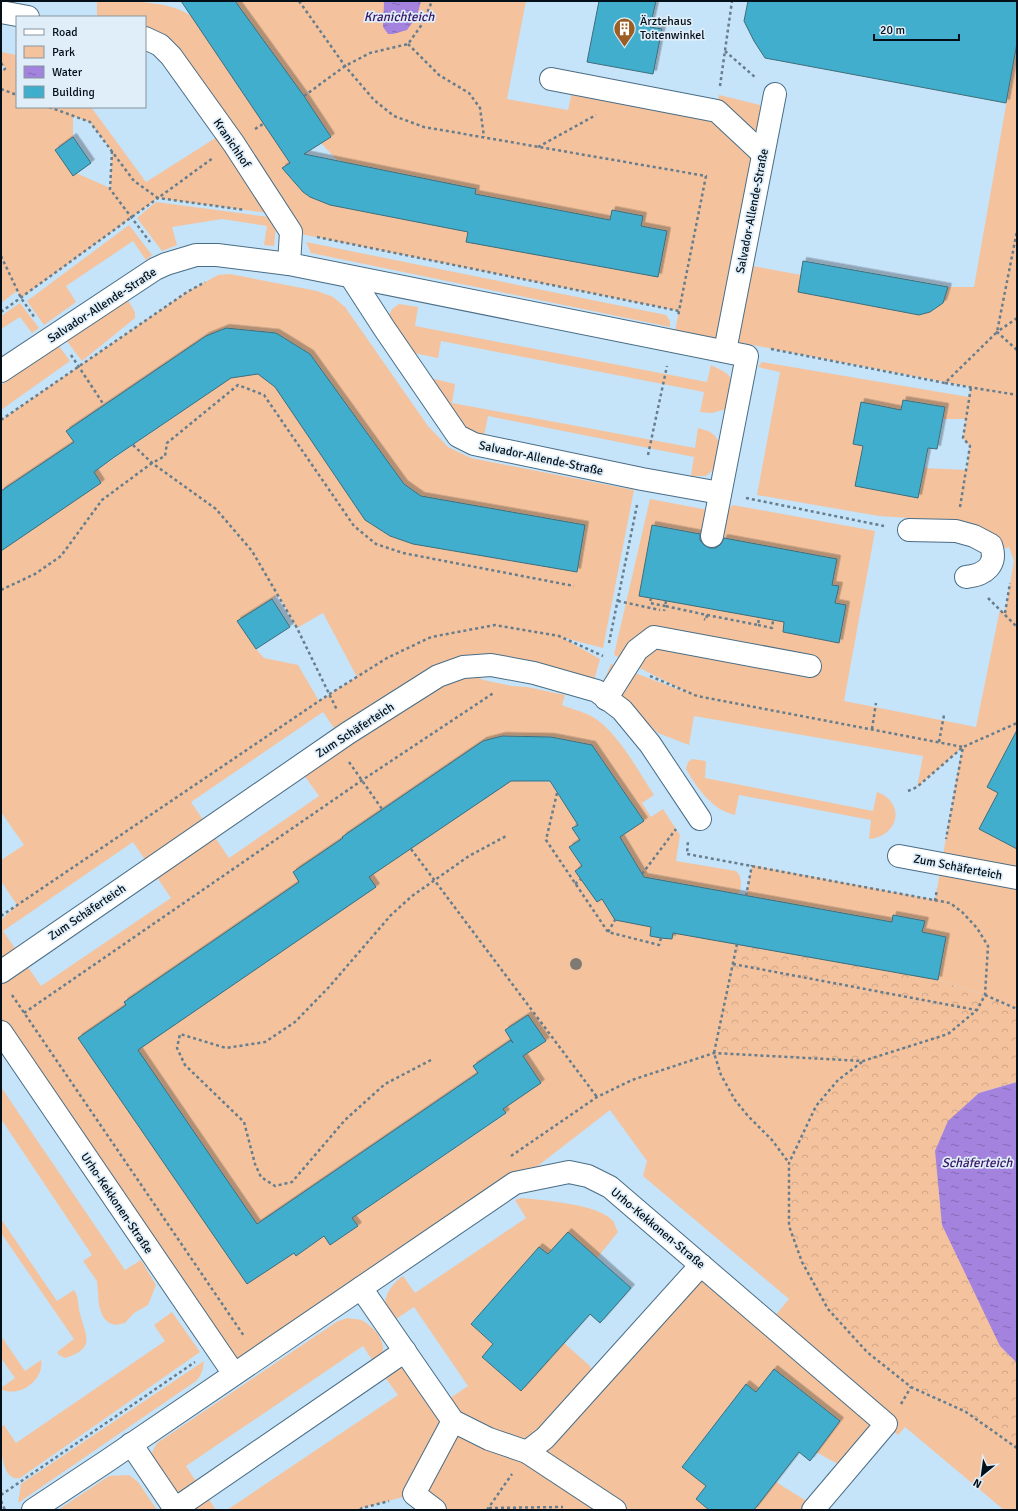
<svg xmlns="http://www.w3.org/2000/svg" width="1018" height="1511" font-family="Signika,sans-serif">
<defs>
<pattern id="forest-crowns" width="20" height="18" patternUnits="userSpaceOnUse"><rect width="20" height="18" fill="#f4c39e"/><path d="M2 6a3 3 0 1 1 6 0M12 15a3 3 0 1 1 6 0" fill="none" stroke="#d0a688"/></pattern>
<pattern id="water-ripples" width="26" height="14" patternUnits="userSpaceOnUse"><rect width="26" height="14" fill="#a383de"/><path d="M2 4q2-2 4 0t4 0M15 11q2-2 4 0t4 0" fill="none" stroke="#836ab3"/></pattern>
<filter id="shadow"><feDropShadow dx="3.5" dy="-3.5" stdDeviation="0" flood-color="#0004"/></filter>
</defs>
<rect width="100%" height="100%" fill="#c5e3f9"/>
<g fill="#f4c39e" fill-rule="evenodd">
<path d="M 97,1 C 125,1 169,0 191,16 L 290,163 L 282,168 L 303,192 L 310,197 L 330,205 L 468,232 L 467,242 L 658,277 L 667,231 L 641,226 L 643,216 L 613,210 L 610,220 L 475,194 L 476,189 L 350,164 L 336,159 L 321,143 L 331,136 L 304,96 L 235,1 L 526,1 L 507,99 L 568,110 L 574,83 L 717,111 L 719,95 L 760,105 L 763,154 L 742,264 L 801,275 L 798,292 L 919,315 C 939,310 942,306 948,287 L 974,287 L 1017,43 L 1017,1009 L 985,995 L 938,980 L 946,937 L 922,932 L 924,921 L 893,915 L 892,922 L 746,896 L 752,865 L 935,900 L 962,748 L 917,787 L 923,756 L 694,716 L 689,745 L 658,733 L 629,705 L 603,683 L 611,664 L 691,694 L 614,655 L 616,646 L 650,499 L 724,513 L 733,505 L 875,531 L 844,701 L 976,727 L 1000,609 L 1005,613 L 1014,561 L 1009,547 L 993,552 L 974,536 L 909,518 L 879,516 L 757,495 L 780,372 L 758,367 L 762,362 L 969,397 L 971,387 L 727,340 L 673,341 L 679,311 L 291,232 L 267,213 L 158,198 L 21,298 L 17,291 L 1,303 L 1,71 L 5,68 L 1,63 L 1,52 L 17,55 L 17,107 L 91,107 L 146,182 L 225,132 L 145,39 L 145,17 L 97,17 ZM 73,116 L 90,122 L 112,151 L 110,188 L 76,173 L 73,175 L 55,150 L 73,137 ZM 903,400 L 945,407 L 943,419 L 966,419 L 963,438 L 970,446 L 967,470 L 924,468 L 918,498 L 856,486 L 863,446 L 853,444 L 861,402 L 901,410 Z"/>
<path d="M 156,202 L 269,217 L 276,226 L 274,246 L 264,245 L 267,226 L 222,219 L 172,227 L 177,245 L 162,251 L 137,218 Z"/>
<path d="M 129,225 L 152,255 L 146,260 L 133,241 L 66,286 L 76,302 L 44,325 L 27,301 Z"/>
<path d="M 306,242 L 666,315 L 670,321 L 670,327 L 311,253 Z"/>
<path d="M 230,274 L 317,291 L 333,297 L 345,307 L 428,426 L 448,447 L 471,458 L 634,490 L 603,648 L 561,637 L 600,659 L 594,680 L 538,663 L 482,657 L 463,667 L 483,680 L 512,686 L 527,687 L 565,695 L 562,705 C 571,709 582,711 591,716 C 617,730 638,771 654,795 L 642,803 L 651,817 L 663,809 L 680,835 L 676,861 L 736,871 C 743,878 741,885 739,894 L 644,877 L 617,833 L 615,811 L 630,801 L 592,745 L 551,737 L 502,736 L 483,741 L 342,837 L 349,847 L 293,872 L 299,882 L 124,1002 L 126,1005 L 78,1038 L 247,1284 L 294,1253 L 296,1256 L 324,1236 L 330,1245 L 357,1226 L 352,1218 L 506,1114 L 503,1109 L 541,1083 L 512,1040 L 473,1066 L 478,1073 L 257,1224 L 138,1050 L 376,887 L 369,877 L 511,781 L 550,782 L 564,803 L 570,799 L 585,821 L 572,828 L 580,840 L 569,847 L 582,866 L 576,871 L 588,889 L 593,885 L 615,920 L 651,927 L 651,936 L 672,939 L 673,932 L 737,944 L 863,1061 L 838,1080 L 816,1106 L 789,1163 L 789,1226 L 911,1387 L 966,1412 L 1016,1447 L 1017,1510 L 1004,1510 L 905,1427 L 898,1435 L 886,1425 L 847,1469 L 816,1452 L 840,1421 L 774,1369 L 756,1392 L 746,1384 L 682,1466 L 706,1486 L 696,1499 L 709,1510 L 435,1510 L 414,1494 L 362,1508 L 360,1510 L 227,1510 L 398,1395 L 379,1369 L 405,1351 L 441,1404 L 527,1451 L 701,1265 L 769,1323 L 789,1299 L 643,1176 L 647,1161 L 610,1110 L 508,1189 L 234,1374 L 12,1048 L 1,1056 L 1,920 L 17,905 L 1,881 L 1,860 L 24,845 L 1,812 L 1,551 L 101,483 L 94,472 L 231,378 L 258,374 L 275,387 L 365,520 L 390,536 L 413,544 L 577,572 L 585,525 L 421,496 L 404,484 L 310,354 L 276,333 L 226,328 L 206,336 L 66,431 L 74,442 L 1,491 L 1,420 L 187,292 L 218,275 ZM 278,595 L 297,628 L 323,613 L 357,677 L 319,701 L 298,665 L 264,658 L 256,649 L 237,621 ZM 323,712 L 341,738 L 298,767 L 319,796 L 229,858 L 191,802 ZM 133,842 L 171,898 L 41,986 L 3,931 Z"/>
<path d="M 127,299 L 135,312 L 135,318 L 82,361 L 66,340 Z"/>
<path d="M 20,303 L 39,328 L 32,333 L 20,317 L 1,329 L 1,316 Z"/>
<path d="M 399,304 L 418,307 L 415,326 L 707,382 L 711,365 C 716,368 722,370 726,373 C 738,382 730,398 726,409 L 712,413 L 700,412 L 704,392 L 441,341 L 438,358 L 414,353 L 388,317 L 392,309 Z"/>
<path d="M 59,346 L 70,361 L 1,410 L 1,385 Z"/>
<path d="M 435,379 L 455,384 L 452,403 L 695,448 L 698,428 C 711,431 715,434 721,445 L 715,468 L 706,476 L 691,476 L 694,457 L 488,416 L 484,436 L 463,430 L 430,384 Z"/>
<path d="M 692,759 L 706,761 L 705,778 L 873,811 L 877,792 C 879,793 883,794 885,796 C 906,811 893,838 869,839 L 871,820 L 739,795 L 735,815 C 712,810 697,788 686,769 L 688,762 Z"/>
<path d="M 1,1087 L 125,1270 L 141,1260 L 156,1285 L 148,1305 L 134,1313 L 125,1323 L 116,1325 L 109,1323 L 103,1317 L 99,1306 L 97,1281 L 83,1261 L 92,1255 L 1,1119 Z"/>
<path d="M 521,1198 C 542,1200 599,1204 613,1221 C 615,1223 616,1229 618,1232 L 597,1258 L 568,1232 L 548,1254 L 539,1247 L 471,1323 L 493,1344 L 482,1357 L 521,1391 L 564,1343 L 590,1366 L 592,1371 L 534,1438 L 521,1442 L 470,1421 L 446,1401 L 468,1386 L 414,1307 L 393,1321 C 390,1316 386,1311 385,1306 C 384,1294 394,1282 403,1276 L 415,1293 L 526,1218 L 515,1200 Z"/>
<path d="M 1,1219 L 57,1301 L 74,1290 C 79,1297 78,1306 80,1314 C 86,1336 96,1349 65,1358 L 59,1355 L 57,1352 L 74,1339 L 1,1233 Z"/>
<path d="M 172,1312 L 200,1352 L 20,1478 C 0,1482 1,1443 1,1427 L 4,1425 L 16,1443 L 165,1341 L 154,1325 Z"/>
<path d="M 348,1318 C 352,1319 357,1319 361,1320 C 371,1325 384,1337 383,1350 C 382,1355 378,1360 375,1364 L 363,1346 L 186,1466 L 199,1486 L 182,1493 L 164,1487 L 152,1470 L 151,1454 L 157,1443 L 338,1321 Z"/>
<path d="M 1,1336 L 25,1371 L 41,1360 C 45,1380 18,1399 1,1389 L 1,1388 L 15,1378 L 1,1358 Z"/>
<path d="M 204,1361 C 203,1369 202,1375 196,1381 L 18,1503 L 21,1484 Z"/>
<path d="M 129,1475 L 138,1482 L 157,1510 L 58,1510 L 109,1476 Z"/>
<path d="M 776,1482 L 816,1507 L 813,1510 L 754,1510 Z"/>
<path d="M 208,1498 L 216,1510 L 189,1510 Z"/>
</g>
<path fill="url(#forest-crowns)" d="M 737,944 L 938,980 L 985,995 L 1017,1009 L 1017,1082 L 979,1093 L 1000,1346 L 1017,1363 L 1017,1448 L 966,1412 L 911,1387 L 867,1352 L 828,1309 L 802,1262 L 789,1226 L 789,1163 L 816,1106 L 838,1080 L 862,1061 L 714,1053 Z"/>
<g fill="url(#water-ripples)">
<path d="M 383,1 L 421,1 L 417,16 L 407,30 L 393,34 L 388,34 L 383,27 L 384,3 Z"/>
<path d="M 1017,1082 L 1017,1363 L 1000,1346 L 942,1225 L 935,1151 L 948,1121 L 979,1093 Z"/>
</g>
<g fill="#3faecc" stroke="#3f6d7b" filter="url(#shadow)">
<path d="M 181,1 L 235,1 L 304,96 L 331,137 L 304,154 L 476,189 L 475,194 L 610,220 L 612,210 L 643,216 L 641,226 L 667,231 L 658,277 L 466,242 L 468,232 L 330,205 L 310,197 L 303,192 L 282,168 L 290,163 Z"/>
<path d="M 599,1 L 656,1 L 650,27 L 662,29 L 653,74 L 587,62 Z"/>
<path d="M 748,1 L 1017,1 L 1017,43 L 1006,103 L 765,58 L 754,41 L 744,21 Z"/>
<path d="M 73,137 L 91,163 L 73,176 L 55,150 Z"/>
<path d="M 803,261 L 948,287 L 943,303 L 930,312 L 919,315 L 798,292 Z"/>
<path d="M 226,328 L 276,333 L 310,354 L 404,484 L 421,496 L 585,525 L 577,572 L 413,544 L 390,536 L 365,520 L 275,387 L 258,374 L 231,378 L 113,458 L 94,472 L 101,483 L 1,551 L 1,491 L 74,442 L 66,431 L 206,336 Z"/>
<path d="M 903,400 L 945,407 L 937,449 L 928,448 L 918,498 L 855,486 L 863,446 L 853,444 L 861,402 L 901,410 Z"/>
<path d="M 652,525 L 700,534 L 700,540 L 704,545 L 710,548 L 716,548 L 721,544 L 724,538 L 837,559 L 832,585 L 839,586 L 835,603 L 846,605 L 839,643 L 783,632 L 784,622 L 639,596 Z"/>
<path d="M 272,599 L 290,627 L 256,649 L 237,621 Z"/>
<path d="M 1017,730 L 1017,849 L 979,829 L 998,793 L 987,787 Z"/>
<path d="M 502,736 L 551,737 L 592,745 L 644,821 L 620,837 L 644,877 L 892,922 L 893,915 L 925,921 L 922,932 L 946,937 L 938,980 L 673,933 L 672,939 L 661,938 L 650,936 L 651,927 L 615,920 L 602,899 L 597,902 L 575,871 L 582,866 L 569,847 L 580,840 L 572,828 L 578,825 L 550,781 L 511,781 L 369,877 L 376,887 L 138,1050 L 257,1224 L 478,1073 L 473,1066 L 511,1040 L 513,1043 L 505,1030 L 528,1015 L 546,1041 L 523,1056 L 541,1083 L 503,1109 L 506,1113 L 352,1218 L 358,1226 L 330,1245 L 324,1236 L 296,1256 L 294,1253 L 247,1284 L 78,1038 L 126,1005 L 124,1002 L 299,882 L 293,872 L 343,838 L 342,837 L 483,741 Z"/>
<path d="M 568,1232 L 631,1288 L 600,1323 L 590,1314 L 521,1391 L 482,1357 L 493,1344 L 471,1324 L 539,1247 L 548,1254 Z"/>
<path d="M 774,1369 L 840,1421 L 810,1461 L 799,1452 L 754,1510 L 709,1510 L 696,1499 L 706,1486 L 682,1467 L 746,1384 L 756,1392 Z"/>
</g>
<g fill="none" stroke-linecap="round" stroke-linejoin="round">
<defs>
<g id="minor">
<path d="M 1,12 L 28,17"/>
<path d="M 145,38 L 160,45 L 171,56 L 234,144 L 291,232 L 289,264"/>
<path d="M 551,79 L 717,111 L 763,154"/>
<path d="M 351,277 L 384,328 L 458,436 L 474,444 L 642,479 L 720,493"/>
<path d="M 725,351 L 775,94"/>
<path d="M 1,371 L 155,269 L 166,264 L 196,255 L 217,255 L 289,264 L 747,356 L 712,536"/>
<path d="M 909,530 L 956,531 L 974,536 L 991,545 C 998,565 985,575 966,577"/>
<path d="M 606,699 L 637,650 L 654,637 L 810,666"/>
<path d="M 899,856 L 1017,878"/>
<path d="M 1,972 L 348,733 L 438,676 L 463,667 L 491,665 L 534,673 L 597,691 L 622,710 L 650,744 L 700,819"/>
<path d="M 1,1032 L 234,1374"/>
<path d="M 361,1288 L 453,1421 L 489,1439 L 527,1452 L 615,1510"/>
<path d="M 131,1444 L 175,1509 L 405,1351"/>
<path d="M 527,1452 L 545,1438 L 701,1265"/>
<path d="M 33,1510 L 107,1461 L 515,1183 L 569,1172 L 588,1176 L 610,1187 L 886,1424 L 813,1510"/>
<path d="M 435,1510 L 414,1494 L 453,1421"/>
</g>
</defs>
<use href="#minor" stroke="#4a6d85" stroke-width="24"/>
<g stroke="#677d8c" stroke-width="2.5" stroke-dasharray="3 3" stroke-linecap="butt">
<path d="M 299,1 L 345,66 L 374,100 L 394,116 L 424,127 L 706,176 L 678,316"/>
<path d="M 408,44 L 439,75 L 469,93 L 480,108 L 484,137"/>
<path d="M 725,51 L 756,78"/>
<path d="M 1,63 L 5,69 L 1,71"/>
<path d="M 720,86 L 732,1"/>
<path d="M 1,89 L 17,95"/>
<path d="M 304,96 L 345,66 L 370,53 L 408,44 L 423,23 L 432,1"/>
<path d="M 49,107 L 90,122 L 134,181 L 158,198 L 213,158"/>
<path d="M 255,129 L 263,124"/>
<path d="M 538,147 L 596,115"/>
<path d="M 112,151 L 110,189 L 150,242"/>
<path d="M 317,237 L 679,311"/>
<path d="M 1,256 L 21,298 L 35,318"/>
<path d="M 1,312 L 158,198 L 245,210"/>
<path d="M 1017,318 L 997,332 L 1017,350"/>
<path d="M 771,349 L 945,383 L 997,332 L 1017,231"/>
<path d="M 71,355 L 104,405"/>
<path d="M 945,383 L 1017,395"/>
<path d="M 1,420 L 187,292 L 205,282"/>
<path d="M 133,445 L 152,463 L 216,509 L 252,551 L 297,628 L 337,710"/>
<path d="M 648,455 L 667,366"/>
<path d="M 746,498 L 884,526"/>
<path d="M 960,507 L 970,446 L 963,438 L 971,387"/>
<path d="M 1,590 L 35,574 L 61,556 L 102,500 L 152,463 L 165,456 L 167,443 L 238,385 L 264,395 L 354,526 L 376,544 L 403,553 L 574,586"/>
<path d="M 651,598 L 650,603 L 665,606 L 664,611"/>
<path d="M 988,598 L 1017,627"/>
<path d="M 618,601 L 660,610"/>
<path d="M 666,601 L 665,606 L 707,615 L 706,620 L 704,619"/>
<path d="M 1005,613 L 1010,583"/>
<path d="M 707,615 L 758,625 L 759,618"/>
<path d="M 758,625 L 772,628 L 773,621"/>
<path d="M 609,643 L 637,505"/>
<path d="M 650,676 L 697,696 L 963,747 L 946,839"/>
<path d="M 872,729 L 876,703"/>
<path d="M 939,742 L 944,715"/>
<path d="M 349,762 L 382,809"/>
<path d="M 908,791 L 917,787 L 963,747 L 1017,723"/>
<path d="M 557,793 L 546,840 L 608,932 L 659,945 L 661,938"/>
<path d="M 411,849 L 597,1097"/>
<path d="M 642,874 L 676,829"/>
<path d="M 575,884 L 581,879"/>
<path d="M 746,896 L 752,865"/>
<path d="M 935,901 L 937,889"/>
<path d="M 1,916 L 328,695 L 387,658 L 431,637 L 495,625 L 559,636 L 603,656"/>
<path d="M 608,932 L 615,920"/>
<path d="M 737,944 L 714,1053 L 721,1075 L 735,1100 L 748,1116 L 772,1140 L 789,1163"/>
<path d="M 733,964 L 976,1010"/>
<path d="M 12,995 L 244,1336"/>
<path d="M 985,995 L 1017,1009"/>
<path d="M 24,1013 L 361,781 L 495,692"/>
<path d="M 431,1060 L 385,1084 L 345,1120 L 292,1182 L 275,1186 L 261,1177 L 255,1164 L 244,1122 L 185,1065 L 177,1048 L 180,1034 L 226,1048 L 265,1042 L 295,1022 L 329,987 L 391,915 L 412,896 L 469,856 L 508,835"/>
<path d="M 862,1062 L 838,1080 L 816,1106 L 789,1163 L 789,1226 L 802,1262 L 828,1309 L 867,1352 L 911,1387 L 966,1412 L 1017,1448"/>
<path d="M 511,1156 L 597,1097 L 632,1080 L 714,1053 L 863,1061 L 948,1034 L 977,1010 L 985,995 L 988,946 L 977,928 L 962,912 L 950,903 L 687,854 L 688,841"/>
<path d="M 901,1404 L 911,1387"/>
<path d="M 1,1495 L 195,1362"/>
<path d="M 1,1501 L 5,1510"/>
<path d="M 489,1508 L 563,1507"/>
<path d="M 360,1510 L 362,1508 L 389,1501"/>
<path d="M 487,1510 L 512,1474"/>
</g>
<use href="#minor" stroke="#fff" stroke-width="22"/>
</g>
<circle fill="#7f7a73" cx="576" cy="964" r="6"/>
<defs>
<symbol id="building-pin" viewBox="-11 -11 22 30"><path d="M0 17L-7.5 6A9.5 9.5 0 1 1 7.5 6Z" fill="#9c5e25" stroke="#dfeef9"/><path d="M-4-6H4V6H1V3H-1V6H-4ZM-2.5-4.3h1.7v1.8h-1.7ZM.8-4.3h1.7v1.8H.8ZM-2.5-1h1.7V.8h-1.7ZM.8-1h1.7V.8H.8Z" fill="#fff"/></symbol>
</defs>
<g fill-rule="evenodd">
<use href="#building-pin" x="612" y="16" width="25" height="34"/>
</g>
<g text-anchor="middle" stroke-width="3.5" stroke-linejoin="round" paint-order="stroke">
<g font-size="12" fill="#041019" stroke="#dfeef9" text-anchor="start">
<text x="640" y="25">Ärztehaus<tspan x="640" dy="14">Toitenwinkel</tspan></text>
</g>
<g font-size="12" fill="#041019" stroke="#dfeef9">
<text transform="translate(232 143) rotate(56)" y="4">Kranichhof</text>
<text transform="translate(752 211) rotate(-79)" y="4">Salvador-Allende-Straße</text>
<text transform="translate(102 305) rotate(-33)" y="4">Salvador-Allende-Straße</text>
<text transform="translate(541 458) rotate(12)" y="4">Salvador-Allende-Straße</text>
<text transform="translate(355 730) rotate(-33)" y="4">Zum Schäferteich</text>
<text transform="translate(958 867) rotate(11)" y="4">Zum Schäferteich</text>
<text transform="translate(87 912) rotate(-34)" y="4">Zum Schäferteich</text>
<text transform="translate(117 1203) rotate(56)" y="4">Urho-Kekkonen-Straße</text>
<text transform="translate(658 1228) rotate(40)" y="4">Urho-Kekkonen-Straße</text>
</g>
<g font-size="13" font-style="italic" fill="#391364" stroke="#dfeef9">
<text x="399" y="21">Kranichteich</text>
<text x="977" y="1167">Schäferteich</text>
</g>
</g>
<rect width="1018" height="1511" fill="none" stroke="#041019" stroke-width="4"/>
<rect x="16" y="16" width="130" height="92" fill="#dfeef9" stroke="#87959f"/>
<rect x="24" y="29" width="20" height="6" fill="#ffffff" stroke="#87959f"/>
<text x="52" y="36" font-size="12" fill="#041019">Road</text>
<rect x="24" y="46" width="20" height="12" fill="#f4c39e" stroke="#87959f"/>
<text x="52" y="56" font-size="12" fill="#041019">Park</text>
<rect x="24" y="66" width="20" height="12" fill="url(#water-ripples)" stroke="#87959f"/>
<text x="52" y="76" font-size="12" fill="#041019">Water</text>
<rect x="24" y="86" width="20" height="12" fill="#3faecc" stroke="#87959f"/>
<text x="52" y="96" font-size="12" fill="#041019">Building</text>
<g transform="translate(982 1475) rotate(209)" stroke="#dfeef9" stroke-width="3" paint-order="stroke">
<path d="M0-3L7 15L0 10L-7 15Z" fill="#041019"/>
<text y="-6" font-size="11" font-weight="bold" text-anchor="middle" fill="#041019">N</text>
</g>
<path d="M874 34v6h85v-6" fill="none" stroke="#041019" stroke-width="2"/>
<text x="880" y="34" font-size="12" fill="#041019" stroke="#dfeef9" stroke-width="3" paint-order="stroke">20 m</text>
</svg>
